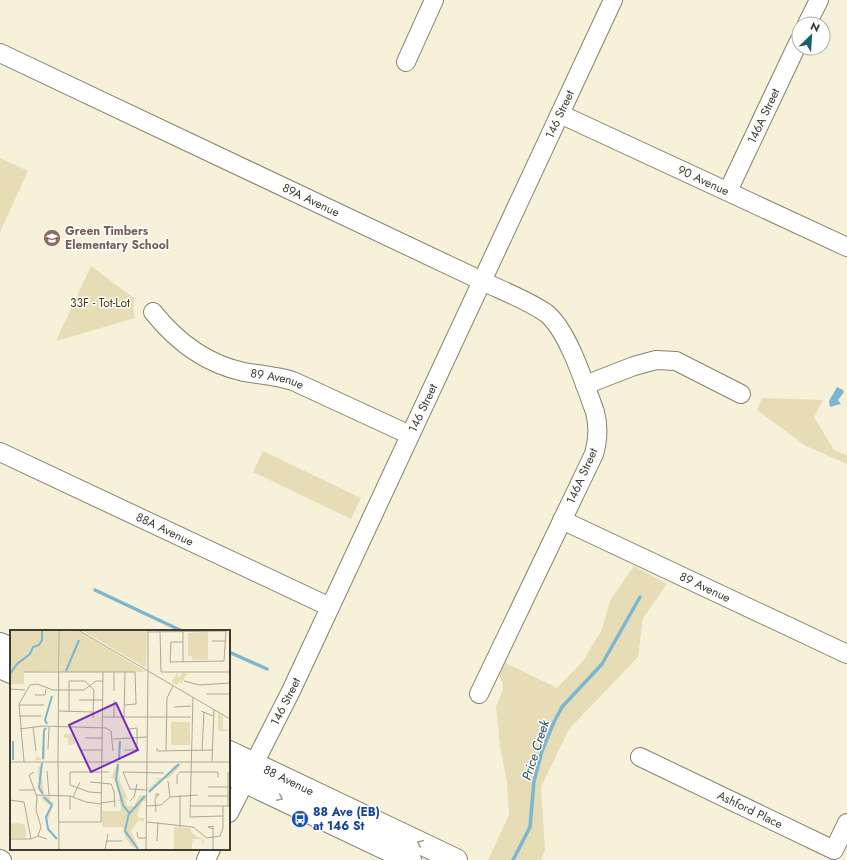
<svg xmlns="http://www.w3.org/2000/svg" width="847" height="860" font-family="Jost,sans-serif">
<rect width="100%" height="100%" fill="#f7f1d9"/>
<g fill="#e6ddb6">
<path d="M 0,158 L 28,171 L 0,232 Z"/>
<path d="M 91,266 L 135,299 L 133,308 L 135,318 L 56,341 Z"/>
<path d="M 762,398 L 823,400 L 814,417 L 834,450 L 847,455 L 847,464 L 806,446 L 757,410 Z"/>
<path d="M 263,451 L 361,498 L 351,519 L 253,472 Z"/>
<path d="M 634,566 L 667,584 L 643,618 L 638,657 L 569,729 L 541,787 L 545,850 L 541,860 L 488,860 L 509,815 L 507,782 L 500,746 L 496,707 L 503,690 L 502,681 L 498,674 L 504,662 L 557,688 L 583,661 L 601,631 L 611,599 Z"/>
</g>
<path fill="#7cb6d1" d="M 837,387 L 843,390 L 844,392 L 838,400 L 841,404 L 830,407 L 829,401 Z"/>
<g fill="none" stroke-linecap="round" stroke-linejoin="round">
<g stroke="#7cb6d1" stroke-width="3.5">
<path d="M 95,590 L 182,631"/>
<path d="M 229,652 L 267,669"/>
<path d="M 513,860 L 530,827 L 534,781 L 542,751 L 554,722 L 562,707 L 602,664 L 640,597"/>
</g>
<defs>
<g id="minor">
<path d="M 807,24 L 819,0"/>
<path id="s1" d="M 0,53 L 482,281 C 503,291 527,300 546,313 C 568,330 585,385 595,412 C 599,427 598,440 594,454 L 479,694"/>
<path d="M 406,62 L 434,0"/>
<path id="s2" d="M 560,114 L 847,247"/>
<path id="s3" d="M 728,191 L 799,41"/>
<path id="s4" d="M 153,312 C 177,342 206,364 244,372 C 261,375 277,376 293,381 L 410,435"/>
<path d="M 585,385 L 634,366 L 656,360 L 676,361 L 741,394"/>
<path id="s5" d="M 0,452 L 330,607"/>
<path id="s6" d="M 562,520 L 847,654"/>
<path id="s7" d="M 640,757 L 834,850 L 847,823"/>
<path id="s8" d="M 229,813 L 291,691 L 613,0"/>
<path d="M 0,859 L 2,860"/>
<path d="M 206,860 L 211,849"/>
</g>
<g id="major">
<path d="M 0,644 L 11,649"/>
<path d="M 0,667 L 11,672"/>
<path id="s9" d="M 229,752 L 456,860"/>
<path d="M 229,774 L 410,860"/>
</g>
</defs>
<use href="#minor" stroke="#87816b" stroke-width="20"/>
<use href="#major" stroke="#87816b" stroke-width="24"/>
<use href="#minor" stroke="#fff" stroke-width="18"/>
<use href="#major" stroke="#fff" stroke-width="22"/>
</g>
<defs><path id="oneway-chevron" d="M-2-3.5L2.5 0L-2 3.5" fill="none" stroke-width="1.6" stroke-linecap="round" stroke-linejoin="round"/></defs>
<g stroke="#9e9d98">
<use href="#oneway-chevron" transform="translate(280 798) rotate(25)"/>
<use href="#oneway-chevron" transform="translate(420 843) rotate(-155)"/>
</g>
<defs>
<symbol id="school-disc" viewBox="-11 -11 22 22"><circle r="9.5" fill="#8d6e63" stroke="#fefefe"/><path d="M0-5L7-2L0 1L-7-2ZM-4 1L0 2.5L4 1V4Q0 6-4 4Z" fill="#fff"/></symbol>
<symbol id="bus-disc" viewBox="-11 -11 22 22"><circle r="9.5" fill="#1a4fb4" stroke="#fefefe"/><path d="M-5-6H5V4H4V6H2V4H-2V6H-4V4H-5ZM-3.5-4V0h7V-4ZM-3.5 1.2v1.5H-2V1.2ZM2 1.2v1.5H3.5V1.2Z" fill="#fff"/></symbol>
</defs>
<g fill-rule="evenodd">
<use href="#school-disc" x="42" y="228" width="20" height="20"/>
<use href="#bus-disc" x="290" y="809" width="20" height="20"/>
</g>
<g text-anchor="middle" stroke-width="3" stroke-linejoin="round" paint-order="stroke">
<g font-size="12" fill="#3e3b32" stroke="#fefefe">
<text dy="4" stroke="none"><textPath href="#s8" startOffset="773">146 Street</textPath></text>
<text dy="4" stroke="none"><textPath href="#s3" startOffset="83">146A Street</textPath></text>
<text dy="4" stroke="none"><textPath href="#s2" startOffset="158">90 Avenue</textPath></text>
<text dy="4" stroke="none"><textPath href="#s1" startOffset="344">89A Avenue</textPath></text>
<text dy="4" stroke="none"><textPath href="#s4" startOffset="145">89 Avenue</textPath></text>
<text dy="4" stroke="none"><textPath href="#s8" startOffset="449">146 Street</textPath></text>
<text transform="translate(582 476) rotate(-66)" y="4">146A Street</text>
<text dy="4" stroke="none"><textPath href="#s5" startOffset="182">88A Avenue</textPath></text>
<text dy="4" stroke="none"><textPath href="#s6" startOffset="158">89 Avenue</textPath></text>
<text dy="4" stroke="none"><textPath href="#s8" startOffset="125">146 Street</textPath></text>
<text dy="4" stroke="none"><textPath href="#s9" startOffset="66">88 Avenue</textPath></text>
<text dy="4" stroke="none"><textPath href="#s7" startOffset="122">Ashford Place</textPath></text>
</g>
<g font-size="12" font-weight="bold" fill="#785e54" stroke="#fefefe" text-anchor="start">
<text x="65" y="235">Green Timbers<tspan x="65" dy="14">Elementary School</tspan></text>
</g>
<g font-size="12" fill="#443a0f" stroke="#fefefe">
<text x="100" y="307">33F - Tot-Lot</text>
</g>
<g font-size="12" font-weight="bold" fill="#164399" stroke="#fefefe" text-anchor="start">
<text x="313" y="816">88 Ave (EB)<tspan x="313" dy="14">at 146 St</tspan></text>
</g>
<g font-size="13" font-style="italic" fill="#1b4b5f" stroke="#fefefe">
<text transform="translate(535 750) rotate(-72)" y="5">Price Creek</text>
</g>
</g>
<g transform="translate(10 630)">
<rect width="220" height="220" fill="#f7f1d9"/>
<path d="M 0,0 L 48,0 L 48,41 L 14,42 L 14,54 L 0,54 ZM 49,0 L 67,0 L 136,42 L 50,42 ZM 71,0 L 137,0 L 136,37 L 135,37 ZM 198,2 L 198,30 L 182,30 L 182,26 L 178,26 L 178,3 ZM 167,43 L 169,48 L 172,43 L 177,44 L 171,54 L 170,51 L 167,55 L 161,52 ZM 208,83 L 213,86 L 213,99 L 220,101 L 208,101 ZM 161,92 L 180,92 L 180,115 L 161,115 ZM 33,98 L 37,99 L 34,100 L 35,130 L 26,130 L 26,126 L 32,129 ZM 54,104 L 65,104 L 65,114 L 58,115 L 58,108 L 54,108 ZM 107,133 L 110,138 L 108,147 L 112,147 L 109,149 L 118,170 L 115,169 L 117,176 L 120,176 L 121,172 L 121,176 L 124,176 L 130,165 L 136,165 L 136,171 L 133,171 L 128,181 L 128,188 L 134,188 L 134,192 L 129,190 L 121,201 L 129,219 L 122,217 L 115,207 L 113,197 L 92,197 L 92,181 L 111,181 L 110,171 L 106,171 L 111,168 L 109,157 L 103,148 L 93,148 L 102,147 ZM 166,134 L 172,134 L 158,149 L 154,148 L 138,163 L 138,159 L 149,149 L 138,148 L 153,148 ZM 28,137 L 32,137 L 32,147 L 36,147 L 32,147 L 34,164 L 31,164 L 29,158 ZM 31,166 L 40,167 L 40,172 L 44,172 L 37,192 L 39,199 L 48,209 L 37,200 L 36,185 L 41,176 L 32,170 ZM 8,193 L 15,195 L 16,208 L 0,208 L 0,194 ZM 164,197 L 181,198 L 181,202 L 187,207 L 194,209 L 193,219 L 192,209 L 182,209 L 185,213 L 182,211 L 182,219 L 164,219 Z" fill="#e6ddb6"/>
<path fill="none" stroke="#7cb6d1" stroke-width="2" d="M 56,41 L 69,10M 0,44 L 7,34 L 20,24 L 23,17 L 29,15 L 32,10 L 32,0M 37,94 L 35,90 L 42,66M 33,129 L 34,101 L 36,98M 3,130 L 3,111M 109,130 L 110,111M 32,133 L 29,158 L 33,164M 108,134 L 106,150 L 113,175 L 119,183 L 115,201 L 128,219M 139,162 L 169,134M 34,167 L 42,175 L 36,187 L 38,199 L 47,209M 119,184 L 135,166"/>
<path fill="none" stroke="#ada896" stroke-width="1" d="M 68,0 L 220,89M 150,0 L 151,42 L 220,42M 138,2 L 216,1M 202,11 L 216,11M 173,12 L 161,12 L 160,32 L 214,31 L 216,0M 173,32 L 173,2M 138,41 L 138,0M 14,42 L 125,42 L 126,74 L 115,75M 174,51 L 189,55 L 220,53M 20,55 L 27,54 L 43,60 L 74,60 L 86,51 L 93,51M 0,59 L 15,60M 104,61 L 104,42M 196,64 L 220,64M 25,65 L 35,65 L 36,59M 69,70 L 93,70M 9,75 L 34,75M 164,77 L 181,76M 49,81 L 83,82M 191,81 L 203,86M 59,82 L 59,51 L 75,51 L 84,60 L 83,88M 9,86 L 32,86M 93,87 L 181,87M 104,87 L 104,70M 114,87 L 115,42M 23,97 L 26,121M 10,99 L 32,96 L 96,98 L 101,101M 119,99 L 127,98 L 127,109M 101,101 L 103,121M 75,108 L 93,108M 103,109 L 137,107M 147,118 L 147,121 L 202,120M 38,119 L 39,97M 70,120 L 93,120M 114,120 L 127,120 L 127,109M 156,120 L 157,68 L 163,56M 192,120 L 194,82M 48,130 L 49,0M 48,130 L 49,220M 202,131 L 204,80M 0,132 L 220,132M 14,132 L 9,74 L 20,55M 37,141 L 39,165M 24,142 L 19,145 L 27,167 L 26,180 L 31,197 L 28,206M 218,142 L 218,176M 158,151 L 160,167M 80,152 L 101,154 L 104,161 L 105,177M 167,154 L 167,145 L 170,142 L 208,142 L 208,148M 198,157 L 218,157M 120,159 L 113,142 L 154,143M 120,159 L 137,160M 9,160 L 24,160M 92,163 L 79,162 L 60,155 L 60,142 L 99,142M 26,165 L 60,166 L 76,172 L 91,174M 60,166 L 60,180M 198,166 L 218,166M 63,167 L 70,152M 160,167 L 188,165M 0,170 L 14,172M 120,171 L 124,167 L 127,154M 14,172 L 21,209M 91,173 L 105,171M 137,176 L 151,175 L 160,167M 181,176 L 220,176M 146,182 L 145,169 L 149,164 L 146,164 L 146,167M 180,186 L 183,67M 179,187 L 213,186M 49,192 L 91,192 L 93,42M 137,192 L 183,197 L 197,208 L 210,206M 170,197 L 170,165M 203,199 L 203,196 L 198,197 L 203,199 L 203,220M 127,202 L 128,208 L 136,208M 210,206 L 213,198 L 213,176M 0,209 L 21,209 L 28,206 L 37,209M 97,211 L 112,211M 147,211 L 148,192M 95,220 L 98,204M 136,220 L 138,41"/>
<path fill="#7b2cbf" fill-opacity="0.15" stroke="#7b2cbf" stroke-width="2" d="M 106,73 L 128,120 L 81,142 L 59,95 Z"/>
<rect width="220" height="220" fill="none" stroke="#3e3b32" stroke-width="2"/>
</g>
<g transform="translate(811 36) rotate(25)"><circle r="19" fill="#fefefe" stroke="#b1b0ac"/>
<path d="M0-3L7 15L0 10L-7 15Z" fill="#14626b"/>
<text y="-6" font-size="11" font-weight="bold" text-anchor="middle" fill="#3e3b32">N</text>
</g>
</svg>
